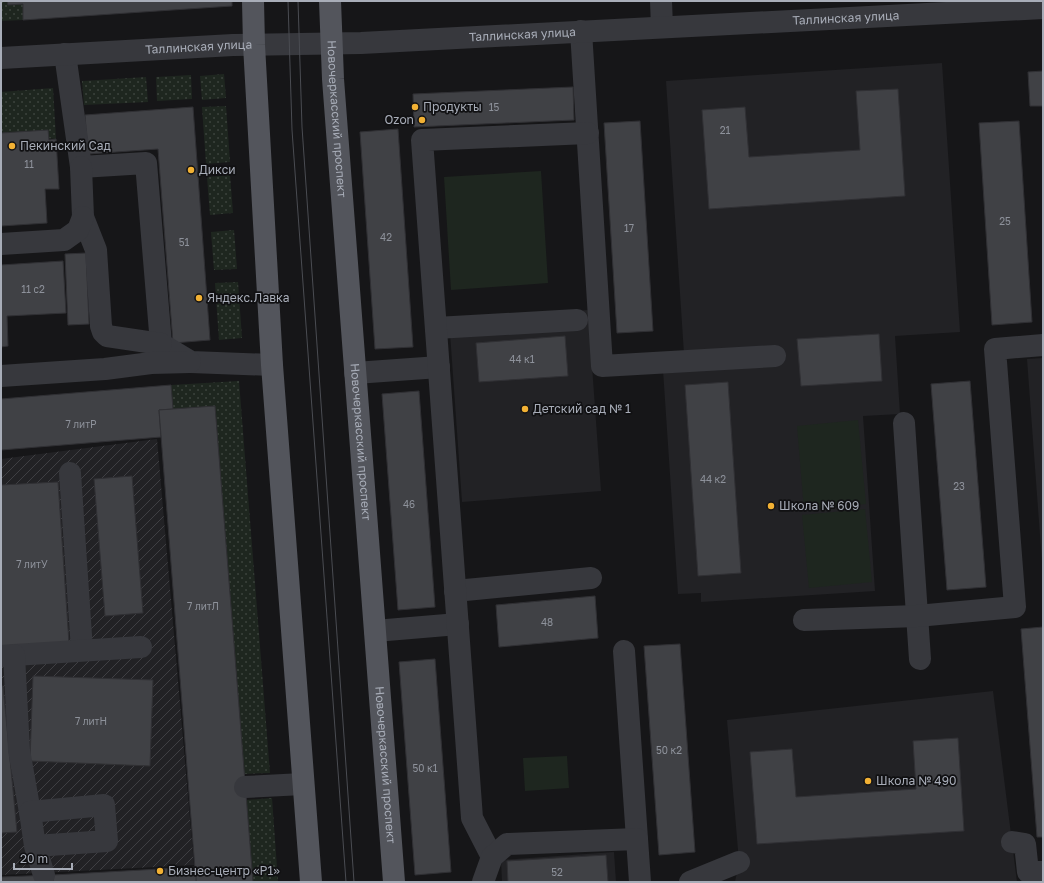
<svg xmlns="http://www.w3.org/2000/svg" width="1044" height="883" font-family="'Golos Text',sans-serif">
<defs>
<pattern id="industrial-furrows" width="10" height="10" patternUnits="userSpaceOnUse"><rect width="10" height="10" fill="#222225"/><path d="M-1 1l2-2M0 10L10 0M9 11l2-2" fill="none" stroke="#3f3f43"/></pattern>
<pattern id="grass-dots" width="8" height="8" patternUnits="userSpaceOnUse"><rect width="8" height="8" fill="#1e261f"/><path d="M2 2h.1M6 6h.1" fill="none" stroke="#3c433d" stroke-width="1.8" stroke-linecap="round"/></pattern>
</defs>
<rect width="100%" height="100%" fill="#161618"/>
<g fill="#222225">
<path d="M 942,63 L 960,332 L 895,336 L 900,414 L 863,416 L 875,591 L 701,602 L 701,593 L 678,594 L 662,355 L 684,354 L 666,81 Z"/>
<path d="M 588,310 L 601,491 L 462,502 L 449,319 Z"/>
<path d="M 1043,358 L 1043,576 L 1027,359 Z"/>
<path d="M 993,691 L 1017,882 L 735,882 L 739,862 L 727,720 Z"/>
<path d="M 614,852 L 616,882 L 502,882 L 501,860 Z"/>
</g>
<path fill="url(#industrial-furrows)" d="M 157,439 L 194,865 L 1,875 L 1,459 Z"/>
<g fill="url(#grass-dots)">
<path d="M 1,1 L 7,1 L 8,5 L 23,4 L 23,20 L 1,21 Z"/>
<path d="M 224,74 L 226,98 L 202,100 L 200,76 Z"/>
<path d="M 191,75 L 192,99 L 157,101 L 156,77 Z"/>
<path d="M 146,77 L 148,102 L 84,105 L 82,81 Z"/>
<path d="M 53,88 L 56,139 L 1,133 L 1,92 Z"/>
<path d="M 226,106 L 230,162 L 206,164 L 202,107 Z"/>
<path d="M 230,175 L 233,213 L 210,215 L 207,177 Z"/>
<path d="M 234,230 L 237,269 L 214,270 L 211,232 Z"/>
<path d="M 238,282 L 242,338 L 219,340 L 215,283 Z"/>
<path d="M 239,381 L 270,773 L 244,774 L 215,406 L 173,409 L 171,385 Z"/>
<path d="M 272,798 L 278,882 L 253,882 L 246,800 Z"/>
</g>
<g fill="#1e261f">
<path d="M 541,171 L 548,283 L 451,290 L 444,177 Z"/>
<path d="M 858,420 L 866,504 L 804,510 L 797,426 Z"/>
<path d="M 865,509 L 872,582 L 809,588 L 802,515 Z"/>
<path d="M 567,756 L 569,788 L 525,791 L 523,758 Z"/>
</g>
<g fill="#404145" stroke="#303034">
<path d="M 7,1 L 232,1 L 232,6 L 23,20 L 23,4 L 8,5 Z"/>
<path d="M 1043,71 L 1043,106 L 1030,106 L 1028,72 Z"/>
<path d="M 573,87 L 574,120 L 414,127 L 413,94 Z"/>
<path d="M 898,89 L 905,196 L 709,209 L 702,110 L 745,107 L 749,157 L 860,150 L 856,91 Z"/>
<path d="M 193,107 L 210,340 L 173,343 L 158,149 L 88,154 L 85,115 Z"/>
<path d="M 640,121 L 653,331 L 617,333 L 604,123 Z"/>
<path d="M 1019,121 L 1032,322 L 992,325 L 979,123 Z"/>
<path d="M 398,129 L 413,347 L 375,349 L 360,132 Z"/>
<path d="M 48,130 L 49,140 L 56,139 L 59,189 L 45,189 L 47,223 L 1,226 L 1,133 Z"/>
<path d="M 86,253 L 89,324 L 68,325 L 65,254 Z"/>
<path d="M 63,261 L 66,313 L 7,316 L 8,346 L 1,347 L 1,265 Z"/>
<path d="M 879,334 L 882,381 L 801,386 L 797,339 Z"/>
<path d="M 565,336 L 568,376 L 479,382 L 476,343 Z"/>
<path d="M 970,381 L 986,587 L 947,590 L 931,384 Z"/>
<path d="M 728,382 L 741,573 L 698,576 L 685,385 Z"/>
<path d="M 171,385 L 173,409 L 159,410 L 161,437 L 1,450 L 1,399 Z"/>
<path d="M 419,391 L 435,607 L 398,610 L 382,394 Z"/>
<path d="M 215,406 L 253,882 L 196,882 L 159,410 Z"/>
<path d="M 132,476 L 143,613 L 105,616 L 94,479 Z"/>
<path d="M 58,482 L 69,643 L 1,648 L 1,485 Z"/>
<path d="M 595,596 L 598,638 L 499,647 L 496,605 Z"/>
<path d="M 1043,627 L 1043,837 L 1037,837 L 1021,629 Z"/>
<path d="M 680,644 L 695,852 L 659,855 L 644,646 Z"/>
<path d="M 435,659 L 451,872 L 415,875 L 399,662 Z"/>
<path d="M 33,676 L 153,680 L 150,766 L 30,761 Z"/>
<path d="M 1,686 L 3,686 L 17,832 L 1,833 Z"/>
<path d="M 958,738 L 964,831 L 757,844 L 750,752 L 792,749 L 796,797 L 916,789 L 913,741 Z"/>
<path d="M 606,855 L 608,882 L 508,882 L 507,861 Z"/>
<path d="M 196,867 L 196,882 L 53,882 L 53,875 Z"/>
<path d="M 53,875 L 53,882 L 1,882 L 1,877 Z"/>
</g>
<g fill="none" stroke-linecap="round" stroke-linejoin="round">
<g stroke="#37383d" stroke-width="22">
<path d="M 661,1 L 662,27"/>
<path d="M 581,31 L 602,366 L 775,356"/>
<path d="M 65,54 L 81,167 L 146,163 L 161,344 L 191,362 L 272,365"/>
<path id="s1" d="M 1,58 L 233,45 L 361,43 L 1043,8"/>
<path d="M 81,167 L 83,217 L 96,250 L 101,326 L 103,332 L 107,336 L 161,344"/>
<path d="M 1,244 L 64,240 L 78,230 L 83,217"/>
<path d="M 436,328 L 577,320"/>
<path d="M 355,373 L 439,367"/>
<path d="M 1,376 L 105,369 L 151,363 L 190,362"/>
<path d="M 904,423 L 920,659"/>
<path d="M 70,473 L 82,650"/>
<path d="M 455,591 L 591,578"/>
<path d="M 804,620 L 917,616 L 1015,607 L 995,349 L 1043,345"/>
<path d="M 375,631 L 458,624"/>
<path d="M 624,651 L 637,839"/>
<path d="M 14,655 L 141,647"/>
<path d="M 1,656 L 14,655 L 19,750 L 30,812"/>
<path d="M 245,787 L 303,784"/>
<path d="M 1012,842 L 1025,844 L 1028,872 L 1043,872"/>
<path d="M 35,846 L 30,812 L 104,805 L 107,841 L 35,846 L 44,875"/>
<path d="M 492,857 L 472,818 L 422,140 L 588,133"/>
<path d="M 483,882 L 492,857 L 507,844 L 637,839 L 640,882"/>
<path d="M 690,882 L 739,862"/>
</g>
<g stroke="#53555c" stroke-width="22">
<path d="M 253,1 L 254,45 L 272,365 L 311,882"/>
<path id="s2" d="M 330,1 L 333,79 L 394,882"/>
</g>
<g stroke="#4a4c52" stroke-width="1">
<path d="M 288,1 L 292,130 L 346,882"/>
<path d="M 298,1 L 302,127 L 354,882"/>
</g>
</g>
<g fill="#f2b134" stroke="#111113" stroke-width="1.5">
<circle cx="415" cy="107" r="4"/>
<circle cx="422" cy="120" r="4"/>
<circle cx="12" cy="146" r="4"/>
<circle cx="191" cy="170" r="4"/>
<circle cx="199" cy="298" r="4"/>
<circle cx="525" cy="409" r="4"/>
<circle cx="771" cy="506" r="4"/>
<circle cx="868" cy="781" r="4"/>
<circle cx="160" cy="871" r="4"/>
</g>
<g text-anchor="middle" stroke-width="3.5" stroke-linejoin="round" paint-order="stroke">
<g font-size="10" fill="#8e929b">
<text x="494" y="111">15</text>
<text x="725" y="134">21</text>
<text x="29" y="168">11</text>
<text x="1005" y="225">25</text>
<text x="629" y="232">17</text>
<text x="386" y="241">42</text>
<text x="184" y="246">51</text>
<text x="33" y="293">11 с2</text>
<text x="522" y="363">44 к1</text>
<text x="81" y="428">7 литР</text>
<text x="713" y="483">44 к2</text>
<text x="959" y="490">23</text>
<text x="409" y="508">46</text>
<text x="32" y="568">7 литУ</text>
<text x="203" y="610">7 литЛ</text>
<text x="547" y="626">48</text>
<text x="91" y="725">7 литН</text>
<text x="669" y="754">50 к2</text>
<text x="425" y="772">50 к1</text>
<text x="557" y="876">52</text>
</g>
<g font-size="12" fill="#a8adb8" stroke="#111113">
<text dy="4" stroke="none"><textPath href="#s1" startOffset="846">Таллинская улица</textPath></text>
<text dy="4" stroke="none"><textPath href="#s1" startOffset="522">Таллинская улица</textPath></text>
<text dy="4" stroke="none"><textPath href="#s1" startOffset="198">Таллинская улица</textPath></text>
<text dy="4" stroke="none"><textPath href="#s2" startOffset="118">Новочеркасский проспект</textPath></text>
<text dy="4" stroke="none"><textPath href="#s2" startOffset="442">Новочеркасский проспект</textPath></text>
<text dy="4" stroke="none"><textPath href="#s2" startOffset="766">Новочеркасский проспект</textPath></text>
</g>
<g font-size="12" fill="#a8adb8" stroke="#111113" text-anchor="start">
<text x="423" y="111">Продукты</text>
<text x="414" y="124" text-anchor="end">Ozon</text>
<text x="20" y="150">Пекинский Сад</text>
<text x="199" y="174">Дикси</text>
<text x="207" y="302">Яндекс.Лавка</text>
<text x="533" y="413">Детский сад № 1</text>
<text x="779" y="510">Школа № 609</text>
<text x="876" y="785">Школа № 490</text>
<text x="168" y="875">Бизнес-центр «Р1»</text>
</g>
</g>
<rect width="1044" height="883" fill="none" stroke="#a8adb8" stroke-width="4"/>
<path d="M14 863v6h58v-6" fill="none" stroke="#a8adb8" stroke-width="2"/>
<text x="20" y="863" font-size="12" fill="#a8adb8" stroke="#111113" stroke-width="3" paint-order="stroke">20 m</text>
</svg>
